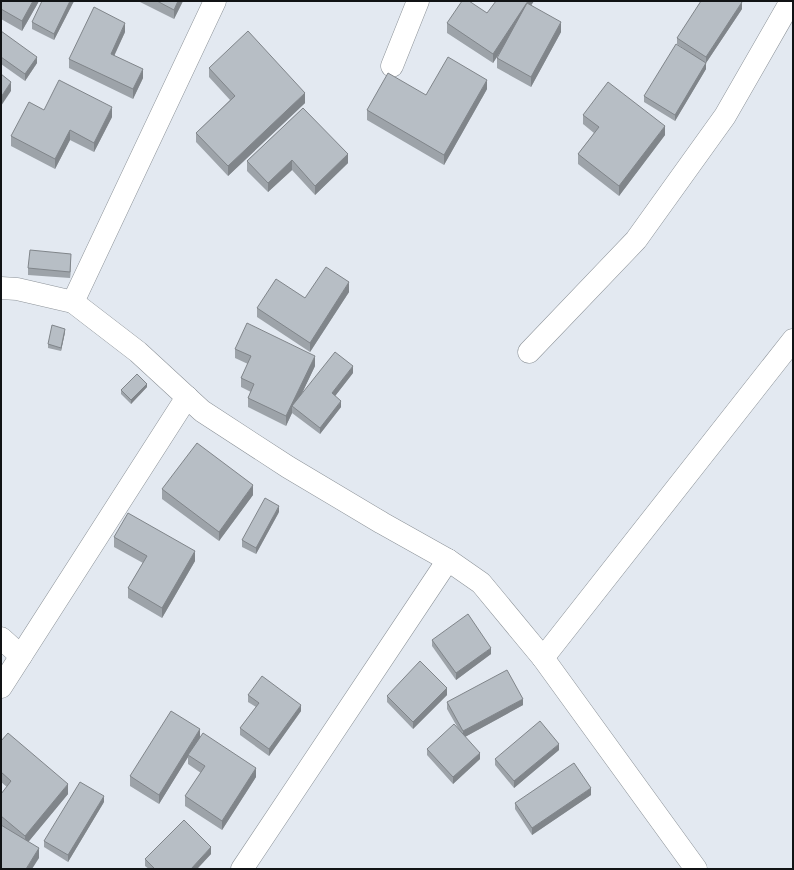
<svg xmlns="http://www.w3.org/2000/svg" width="794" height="870" font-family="'Source Sans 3',sans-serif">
<rect width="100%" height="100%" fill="#e3e9f1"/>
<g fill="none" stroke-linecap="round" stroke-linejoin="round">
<defs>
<g id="street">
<path d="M 392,66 L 418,1"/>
<path d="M 1,288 L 17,289 L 73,302 L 138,352 L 202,411 L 288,467 L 382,523 L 448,560 L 481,583 L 543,658 L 696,869"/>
<path d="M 73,302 L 215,1"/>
<path d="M 529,352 L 636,240 L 725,116 L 791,1"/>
<path d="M 1,638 L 21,656"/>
<path d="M 543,658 L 793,340"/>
<path d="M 1,687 L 187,397"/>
<path d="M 242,869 L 448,560"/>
</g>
</defs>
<use href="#street" stroke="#8d9399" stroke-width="23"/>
<use href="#street" stroke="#fff" stroke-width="22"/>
</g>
<g fill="#9da3a9">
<path d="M 1,1 L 39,1 L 22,31 L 1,19 Z"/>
<path d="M 74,1 L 54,40 L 32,29 L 32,22 Z"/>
<path d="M 138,1 L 183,1 L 174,19 Z"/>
<path d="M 534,1 L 531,5 L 561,32 L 531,87 L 497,68 L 497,58 L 502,48 L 493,63 L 447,33 L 447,23 Z"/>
<path d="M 742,9 L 706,63 L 706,69 L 675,121 L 644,102 L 644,96 L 696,57 L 677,44 L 677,38 Z"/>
<path d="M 1,31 L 37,63 L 25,81 L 1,64 Z"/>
<path d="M 125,32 L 114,55 L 143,78 L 133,99 L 69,68 L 69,59 Z"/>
<path d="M 209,68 L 305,103 L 228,176 L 196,142 L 196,133 L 230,100 L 209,77 Z"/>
<path d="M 487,89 L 444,165 L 367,120 L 367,110 L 426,95 Z"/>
<path d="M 303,108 L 348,163 L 315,195 L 292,170 L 268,192 L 247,171 L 247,161 Z"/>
<path d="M 583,115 L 665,135 L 619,196 L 578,164 L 578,154 L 594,133 L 583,124 Z"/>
<path d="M 112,117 L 94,152 L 70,140 L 55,169 L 11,146 L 11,136 Z"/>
<path d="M 71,260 L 70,278 L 28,275 L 28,268 Z"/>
<path d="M 349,292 L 310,352 L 257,317 L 257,308 L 305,298 Z"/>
<path d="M 65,332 L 61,351 L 48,348 L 48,344 Z"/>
<path d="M 235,349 L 315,366 L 301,395 L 353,373 L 335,396 L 341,407 L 320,434 L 292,413 L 286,426 L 248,407 L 248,398 L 251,392 L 241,387 L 241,378 L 248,364 L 235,358 Z"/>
<path d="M 147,387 L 131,404 L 121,394 L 121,390 Z"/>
<path d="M 162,489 L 253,495 L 219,541 L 162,499 Z"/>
<path d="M 279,512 L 256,554 L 242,547 L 242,540 Z"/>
<path d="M 114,537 L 195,561 L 162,618 L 128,598 L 128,588 L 143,563 L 114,547 Z"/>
<path d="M 432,640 L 491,654 L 456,680 L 432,646 Z"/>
<path d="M 248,695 L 301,711 L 269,756 L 240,735 L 240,728 L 256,707 L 248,702 Z"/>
<path d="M 447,695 L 413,729 L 387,702 L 387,696 Z"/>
<path d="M 447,702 L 523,705 L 465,737 L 480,759 L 453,784 L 427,755 L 427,749 L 459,730 L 447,709 Z"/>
<path d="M 200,738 L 256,777 L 222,830 L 185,806 L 185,796 L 201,773 L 188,764 L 188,757 L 159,804 L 130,786 L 130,776 Z"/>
<path d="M 1,741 L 68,794 L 28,842 L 39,858 L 1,869 L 1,794 L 7,787 L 1,782 Z"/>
<path d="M 559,750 L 514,788 L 495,765 L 495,759 Z"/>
<path d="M 591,795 L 532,835 L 515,809 L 515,803 Z"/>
<path d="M 104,802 L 68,862 L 44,847 L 44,841 Z"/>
<path d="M 211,854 L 197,869 L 149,869 L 145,866 L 145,859 Z"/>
</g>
<g fill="#80858a">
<path d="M 33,1 L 39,1 L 22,31 L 22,21 Z"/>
<path d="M 70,1 L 74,1 L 54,40 L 54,34 Z"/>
<path d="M 178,1 L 183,1 L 174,19 L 174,10 Z"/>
<path d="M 528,1 L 534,1 L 493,63 L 493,54 Z"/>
<path d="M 742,2 L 742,9 L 706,63 L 706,69 L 675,121 L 675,115 L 706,63 L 706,57 Z"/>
<path d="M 561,22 L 561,32 L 531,87 L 531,77 Z"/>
<path d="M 125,23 L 125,32 L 111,63 L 111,54 Z"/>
<path d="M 37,57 L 37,63 L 25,81 L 25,74 Z"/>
<path d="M 143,69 L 143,78 L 133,99 L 133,89 Z"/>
<path d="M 487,80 L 487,89 L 444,165 L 444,155 Z"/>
<path d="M 11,82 L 11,91 L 1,106 L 1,97 Z"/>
<path d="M 305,93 L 305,103 L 228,176 L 228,166 Z"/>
<path d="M 112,107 L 112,117 L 94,152 L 94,143 Z"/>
<path d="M 665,126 L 665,135 L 619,196 L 619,186 Z"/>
<path d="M 70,130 L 70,140 L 55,169 L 55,159 Z"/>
<path d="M 348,154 L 348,163 L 315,195 L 315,186 Z"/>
<path d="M 292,160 L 292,170 L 268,192 L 268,183 Z"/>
<path d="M 71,254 L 71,260 L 70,278 L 70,272 Z"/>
<path d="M 349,282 L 349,292 L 310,352 L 310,343 Z"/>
<path d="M 65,329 L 65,332 L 61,351 L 61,348 Z"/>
<path d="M 315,356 L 315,366 L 295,408 L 292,406 L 292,413 L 286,426 L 286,416 Z"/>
<path d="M 353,366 L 353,373 L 332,400 L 332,393 Z"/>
<path d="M 147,384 L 147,387 L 131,404 L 131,400 Z"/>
<path d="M 341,401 L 341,407 L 320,434 L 320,428 Z"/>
<path d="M 253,485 L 253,495 L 219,541 L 219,532 Z"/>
<path d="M 279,506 L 279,512 L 256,554 L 256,548 Z"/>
<path d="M 195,551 L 195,561 L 162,618 L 162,608 Z"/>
<path d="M 491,648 L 491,654 L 456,680 L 456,673 Z"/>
<path d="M 447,688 L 447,695 L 413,729 L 413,722 Z"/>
<path d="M 523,699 L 523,705 L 463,738 L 463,731 Z"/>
<path d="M 301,705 L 301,711 L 269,756 L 269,749 Z"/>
<path d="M 200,729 L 200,739 L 188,755 L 188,757 L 159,804 L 159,795 Z"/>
<path d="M 559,744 L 559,750 L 514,788 L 514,781 Z"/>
<path d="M 480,753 L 480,759 L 453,784 L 453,777 Z"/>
<path d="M 256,768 L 256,777 L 222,830 L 222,821 Z"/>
<path d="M 68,784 L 68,794 L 25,846 L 25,836 Z"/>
<path d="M 591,788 L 591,795 L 532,835 L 532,828 Z"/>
<path d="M 104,796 L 104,802 L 68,862 L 68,855 Z"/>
<path d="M 211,847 L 211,854 L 197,869 L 191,869 Z"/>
<path d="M 39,848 L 39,858 L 32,869 L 26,869 Z"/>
</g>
<g fill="#b7bec5" stroke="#80858a">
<path d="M 1,1 L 33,1 L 22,21 L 1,9 Z"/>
<path d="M 42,1 L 70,1 L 54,34 L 32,22 Z"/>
<path d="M 157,1 L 178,1 L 174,10 Z"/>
<path d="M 462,1 L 469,1 L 487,13 L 496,1 L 528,1 L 493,54 L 447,23 Z"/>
<path d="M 701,1 L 740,1 L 742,2 L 706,57 L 677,38 Z"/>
<path d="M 527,3 L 561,22 L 531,77 L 497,58 Z"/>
<path d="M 94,7 L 125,23 L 111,54 L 143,69 L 133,89 L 69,59 Z"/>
<path d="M 1,31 L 37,57 L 25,74 L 1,57 Z"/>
<path d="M 248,31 L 305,93 L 228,166 L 196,133 L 235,96 L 209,68 Z"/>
<path d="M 676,44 L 706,63 L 675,115 L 644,96 Z"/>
<path d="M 448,57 L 487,80 L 444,155 L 367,110 L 388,73 L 426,95 Z"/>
<path d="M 1,74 L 11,82 L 1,97 Z"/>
<path d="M 59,80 L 112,107 L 94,143 L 70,130 L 55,159 L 11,136 L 29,102 L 44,110 Z"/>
<path d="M 608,82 L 665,126 L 619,186 L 578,154 L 599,127 L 583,115 Z"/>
<path d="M 303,108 L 348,154 L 315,186 L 292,160 L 268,183 L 247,161 Z"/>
<path d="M 30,250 L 71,254 L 70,272 L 28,268 Z"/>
<path d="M 326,267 L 349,282 L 310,343 L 257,308 L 276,279 L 305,298 Z"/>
<path d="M 247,323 L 315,356 L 286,416 L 248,398 L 254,384 L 241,378 L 251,356 L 235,349 Z"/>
<path d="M 52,325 L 65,329 L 61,348 L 48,344 Z"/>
<path d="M 335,352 L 353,366 L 332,393 L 341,401 L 320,428 L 292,406 Z"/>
<path d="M 137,374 L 147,384 L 131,400 L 121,390 Z"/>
<path d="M 197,443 L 253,485 L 219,532 L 162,489 Z"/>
<path d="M 265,498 L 279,506 L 256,548 L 242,540 Z"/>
<path d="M 128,513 L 195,551 L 162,608 L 128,588 L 147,556 L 114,537 Z"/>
<path d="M 468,614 L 491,648 L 456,673 L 432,640 Z"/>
<path d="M 420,661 L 447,688 L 413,722 L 387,696 Z"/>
<path d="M 507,670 L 523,699 L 463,731 L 447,702 Z"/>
<path d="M 262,676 L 301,705 L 269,749 L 240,728 L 259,703 L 248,695 Z"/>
<path d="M 171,711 L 200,729 L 159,795 L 130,776 Z"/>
<path d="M 540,721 L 559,744 L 514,781 L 495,759 Z"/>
<path d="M 454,724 L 480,753 L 453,777 L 427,749 Z"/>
<path d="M 8,733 L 68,784 L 25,836 L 1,816 L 1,794 L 11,781 L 1,772 L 1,741 Z"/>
<path d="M 203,733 L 256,768 L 222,821 L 185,796 L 205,766 L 188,755 Z"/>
<path d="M 574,763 L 591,788 L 532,828 L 515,803 Z"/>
<path d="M 80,782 L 104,796 L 68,855 L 44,841 Z"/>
<path d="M 184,820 L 211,847 L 191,869 L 155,869 L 145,859 Z"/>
<path d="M 1,825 L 39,848 L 26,869 L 1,869 Z"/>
</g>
<rect width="794" height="870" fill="none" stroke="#111315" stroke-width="4"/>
</svg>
